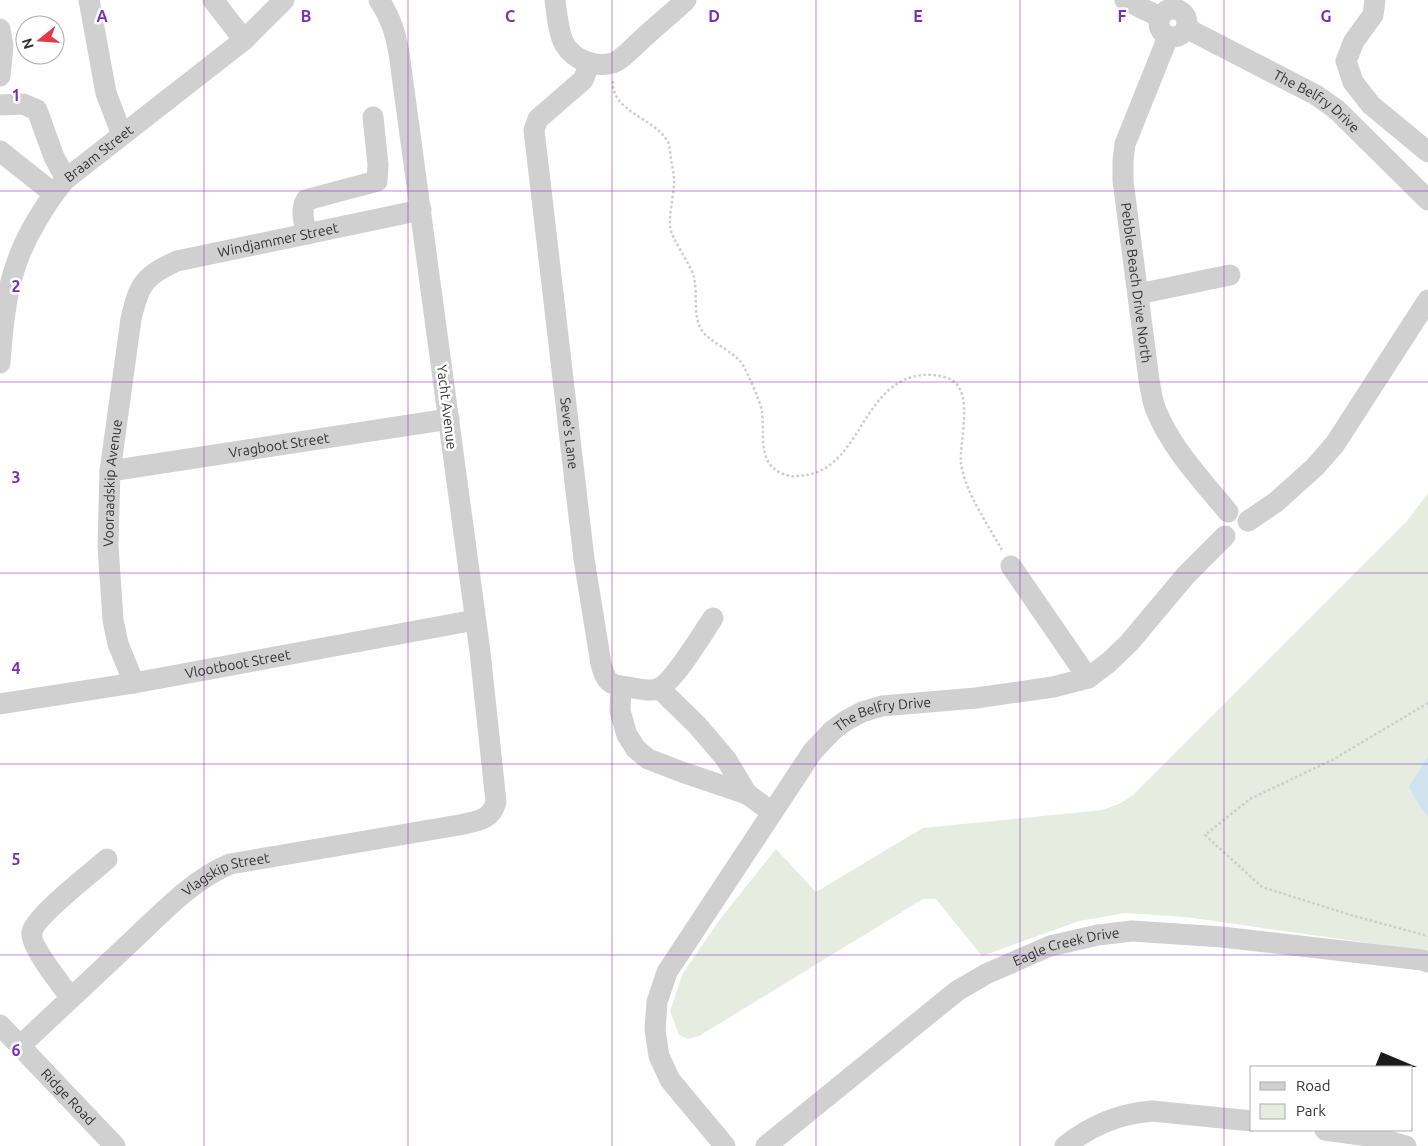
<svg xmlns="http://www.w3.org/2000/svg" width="1428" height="1146" font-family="Ubuntu,sans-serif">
<rect width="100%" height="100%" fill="#fff"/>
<path fill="#e6ecdf" d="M 1428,493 L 1428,954 L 1411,949 L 1186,917 L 1125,913 L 1079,921 L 982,956 L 936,899 L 923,899 L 699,1036 L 688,1039 L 679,1035 L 670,1011 L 683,973 L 718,922 L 776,849 L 816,892 L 923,828 L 1102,810 L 1119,804 L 1133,795 L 1407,521 Z"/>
<path fill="#cfe2ee" d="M 1428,756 L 1428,816 L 1421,808 L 1409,787 Z"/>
<path fill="#1a1a1a" d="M 1381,1052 L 1417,1067 L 1375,1067 Z"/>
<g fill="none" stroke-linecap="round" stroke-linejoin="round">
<g stroke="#cdcdcd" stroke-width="2.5" stroke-dasharray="2.5 2.5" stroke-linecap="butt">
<path d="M 613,81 C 611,112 655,118 668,142 C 670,146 670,153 671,159 C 672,166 674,173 674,180 C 674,195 669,212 670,227 C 671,238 690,263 694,277 C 698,294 692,318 703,332 C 711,342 731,351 740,361 C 746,368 761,403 762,412 C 765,439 756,468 790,476 C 795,477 802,475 807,475 C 862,465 862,381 923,375 C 931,374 945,376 952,380 C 974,394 959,443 961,463 C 965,493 989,526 1003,552"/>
<path d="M 1428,703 L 1334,759 L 1250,799 L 1205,835 L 1262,887 L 1354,916 L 1428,936"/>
</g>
<g stroke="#d0d0d0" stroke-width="21">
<path d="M 89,0 L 106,93 L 122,135"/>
<path d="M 213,0 L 244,40"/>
<path d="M 555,0 C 557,14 558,33 565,45 C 574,60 596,68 613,63 C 623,59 632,48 640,41 C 655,27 671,14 686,0"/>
<path d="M 1125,0 L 1160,17"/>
<path d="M 1375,0 L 1373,15 L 1354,41 L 1346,61 L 1353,82 L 1371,105 L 1428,152"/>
<circle cx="1173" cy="23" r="14"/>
<path id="s1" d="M 1186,28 L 1316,95 L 1337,110 L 1428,200"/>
<path d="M 0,29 L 3,46 L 0,76"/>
<path id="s2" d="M 1168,37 L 1125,144 L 1123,161 L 1123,181 L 1149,380 C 1151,390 1152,401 1156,410 C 1171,448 1202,480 1228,512"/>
<path id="s3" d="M 590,63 L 583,80 L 538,119 L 534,130 L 584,559 L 601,664 C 606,681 608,685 627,687 C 636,688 649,692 658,689 C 673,683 703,633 713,618"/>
<path d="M 0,105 L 23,104 L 37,110 L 54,157 L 66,179"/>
<path d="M 0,151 L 53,193"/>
<path d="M 307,234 C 304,222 300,211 306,200 L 377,181 L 378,165 L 373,117"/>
<path d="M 1138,294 L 1230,275"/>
<path id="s4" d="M 0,363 C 4,308 8,268 37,220 C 46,205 54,192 66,179 L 244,40 L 284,0"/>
<path id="s5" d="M 110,471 L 449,419"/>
<path d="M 1248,521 L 1276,502 L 1315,467 L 1335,444 L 1428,300"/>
<path d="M 1011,566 L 1088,678"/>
<path id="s6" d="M 134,683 L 118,644 L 113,620 L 108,546 L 110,471 L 131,319 C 139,284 144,276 177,261 L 421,210"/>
<path d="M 621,686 L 620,711 L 627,735 L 636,749 L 648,759 L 682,772 L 747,794 L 772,812"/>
<path d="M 659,688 L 697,725 L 726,759 L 747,794"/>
<path id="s7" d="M 0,704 L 134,683 L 475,620"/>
<path d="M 71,998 C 62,986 29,945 32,932 C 35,916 93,872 107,859"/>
<path id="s8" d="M 0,1025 L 115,1146"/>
<path id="s9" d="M 21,1045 C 58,1010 96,975 133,940 C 163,912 192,880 230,864 L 459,825 C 476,821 491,821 496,802 L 480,652 L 399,53 C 395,32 391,18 379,0"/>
<path d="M 1325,1130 L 1375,1137 L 1406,1146"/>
<path id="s10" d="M 725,1146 L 670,1080 L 659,1056 L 655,1030 L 657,1002 L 667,972 L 813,751 L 833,730 L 847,720 L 862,712 L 882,706 L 976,698 L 1053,687 L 1088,678 L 1108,663 L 1129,643 L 1186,575 L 1225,536"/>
<path id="s11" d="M 766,1146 L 957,991 L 986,974 L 1050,946 L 1098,935 L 1132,931 L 1222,937 L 1422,960 L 1428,962"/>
<path d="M 1065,1146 C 1092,1125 1118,1114 1152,1111 L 1252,1121"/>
</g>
</g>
<path fill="none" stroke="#7b2cbf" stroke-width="1" stroke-opacity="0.55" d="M 204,0 L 204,1146M 408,0 L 408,1146M 612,0 L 612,1146M 816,0 L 816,1146M 1020,0 L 1020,1146M 1224,0 L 1224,1146M 0,191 L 1428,191M 0,382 L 1428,382M 0,573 L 1428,573M 0,764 L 1428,764M 0,955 L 1428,955"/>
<g text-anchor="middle" stroke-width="5" stroke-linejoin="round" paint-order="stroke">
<g font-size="14" fill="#333" stroke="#fff">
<text dy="5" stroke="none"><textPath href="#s1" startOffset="150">The Belfry Drive</textPath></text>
<text dy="5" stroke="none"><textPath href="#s4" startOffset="241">Braam Street</textPath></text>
<text dy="5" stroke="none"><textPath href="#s6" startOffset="551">Windjammer Street</textPath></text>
<text dy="5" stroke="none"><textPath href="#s2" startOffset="255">Pebble Beach Drive North</textPath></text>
<text transform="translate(447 407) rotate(83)" y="5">Yacht Avenue</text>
<text dy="5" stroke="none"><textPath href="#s3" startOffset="395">Seve's Lane</textPath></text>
<text dy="5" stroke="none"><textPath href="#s5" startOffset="171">Vragboot Street</textPath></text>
<text dy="5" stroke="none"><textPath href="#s6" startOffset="204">Vooraadskip Avenue</textPath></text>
<text dy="5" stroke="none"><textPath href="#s7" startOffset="241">Vlootboot Street</textPath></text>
<text dy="5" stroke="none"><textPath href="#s10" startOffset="546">The Belfry Drive</textPath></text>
<text dy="5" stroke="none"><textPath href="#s9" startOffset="270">Vlagskip Street</textPath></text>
<text dy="5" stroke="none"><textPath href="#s11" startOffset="365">Eagle Creek Drive</textPath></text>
<text dy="5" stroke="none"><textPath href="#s8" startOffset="99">Ridge Road</textPath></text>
</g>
</g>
<g font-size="16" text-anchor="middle" font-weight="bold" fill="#7b2cbf" stroke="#fff" stroke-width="5" stroke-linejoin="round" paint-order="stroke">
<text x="102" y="22">A</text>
<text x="306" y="22">B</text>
<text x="510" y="22">C</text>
<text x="714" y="22">D</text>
<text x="918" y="22">E</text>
<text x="1122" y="22">F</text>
<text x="1326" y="22">G</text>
<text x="16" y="101">1</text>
<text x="16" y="292">2</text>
<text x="16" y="483">3</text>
<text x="16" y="674">4</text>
<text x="16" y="865">5</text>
<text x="16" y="1056">6</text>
</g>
<rect x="1250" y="1066" width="162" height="65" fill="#ffffff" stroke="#adadad"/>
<rect x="1260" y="1082" width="25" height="8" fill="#d0d0d0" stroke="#adadad"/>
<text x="1296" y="1091" font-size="15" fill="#333333">Road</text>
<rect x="1260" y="1104" width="25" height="15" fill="#e6ecdf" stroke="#adadad"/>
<text x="1296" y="1116" font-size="15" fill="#333333">Park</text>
<g transform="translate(40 40) rotate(253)"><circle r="24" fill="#ffffff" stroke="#adadad"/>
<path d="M0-4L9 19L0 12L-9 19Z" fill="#e63946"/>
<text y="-8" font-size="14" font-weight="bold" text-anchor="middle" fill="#333333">N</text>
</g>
</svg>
